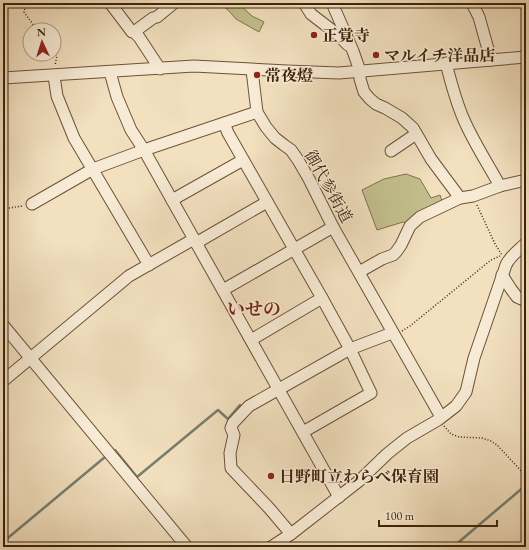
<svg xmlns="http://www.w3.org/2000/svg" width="529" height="550" font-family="'EB Garamond','Noto Serif JP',serif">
<rect width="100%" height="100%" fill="#f2e0bf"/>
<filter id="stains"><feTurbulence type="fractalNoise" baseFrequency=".005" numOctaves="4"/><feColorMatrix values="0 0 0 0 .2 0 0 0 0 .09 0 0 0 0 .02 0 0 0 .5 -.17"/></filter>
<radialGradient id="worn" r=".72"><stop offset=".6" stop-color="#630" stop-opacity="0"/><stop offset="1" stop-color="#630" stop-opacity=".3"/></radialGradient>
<g fill="#c2c08d" stroke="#80724c">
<path d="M 219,3 L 242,3 L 240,5 L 252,16 L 264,22 L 259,32 L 236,19 L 228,10 Z"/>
<path d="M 406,174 L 420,179 L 431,198 L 440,195 L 442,201 L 410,224 L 403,222 L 377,230 L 362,190 L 384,179 Z"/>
</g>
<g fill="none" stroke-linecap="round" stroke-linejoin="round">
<g stroke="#767f71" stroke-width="2.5">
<path d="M 115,450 L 137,477 L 218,410 L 228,419 L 240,405"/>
<path d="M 3,542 L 105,457"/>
<path d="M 453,547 L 526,485"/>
</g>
<defs>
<g id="minor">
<path d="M 110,3 L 132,32 L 134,32 L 139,37 L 160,69"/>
<path d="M 304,3 L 311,14 L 337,34 L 348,45"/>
<path d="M 332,3 L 353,51 L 360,71 L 360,79 L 364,92 L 370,99 L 376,104 L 385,108 L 402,118 L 413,128 L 431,159 L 460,198"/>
<path d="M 472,3 L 479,17 L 491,60"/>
<path d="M 134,32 L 153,18 L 157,17 L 174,3"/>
<path d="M 446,63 C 451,83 456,102 464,120 C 474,143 488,164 500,186"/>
<path d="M 252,70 L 257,112 L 266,127 L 275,138 L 284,145 L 291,150 L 298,160 L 309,179 L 333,227 L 441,417"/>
<path d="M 110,72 L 117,97 L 131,130 L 144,150 L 172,200 L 339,497"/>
<path d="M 54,76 L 57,96 L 74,138 L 149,265"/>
<path d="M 3,78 L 194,66 L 287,71 L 339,73 L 526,57"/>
<path d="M 224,123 L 228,133 L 322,298 L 350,349 L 371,393 L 303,432"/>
<path d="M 391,151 L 416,134"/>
<path d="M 172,200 L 243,160"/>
<path d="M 32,204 L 93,169 L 144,150 L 257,112"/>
<path d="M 196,243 L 267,202"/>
<path d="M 359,272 L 382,259 L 393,255 L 396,252 L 401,245 L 410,226 L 420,217 L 460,198 L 473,196 L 500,186 L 526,180"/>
<path d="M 502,275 L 511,289 L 517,297 L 526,301"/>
<path d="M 223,290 L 333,227"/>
<path d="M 3,325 L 187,547"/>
<path d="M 251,340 L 322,298"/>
<path d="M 3,381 L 129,276 L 194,239"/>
<path d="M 291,534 L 269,508 L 231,468 L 230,453 L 234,435 L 231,428 L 233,423 L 249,406 L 350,349 L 392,333"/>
<path d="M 271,547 L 291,534 L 359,481 L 387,454 L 407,438 L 438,420 L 456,406 L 466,392 L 474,358 L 506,265 C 510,256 519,250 526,243"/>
</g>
</defs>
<use href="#minor" stroke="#6c5238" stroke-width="13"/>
<g stroke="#3f230b" stroke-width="1.5" stroke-dasharray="1 2" stroke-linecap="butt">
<path d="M 26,3 L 24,12 L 37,30"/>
<path d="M 54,52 L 57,56 L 55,65"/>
<path d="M 477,205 L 495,244 L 502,255"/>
<path d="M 3,209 L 22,206"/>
<path d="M 402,331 L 410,326 L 491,260 L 500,256"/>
<path d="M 444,426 L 451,434 L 459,437 L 482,438 L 491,441 L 497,445 L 526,476"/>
</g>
<use href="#minor" stroke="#f7ebd5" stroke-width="11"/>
</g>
<g fill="#8f2418" stroke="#f7ebd5" stroke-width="1.5">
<circle cx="314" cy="35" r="4"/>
<circle cx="376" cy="55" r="4"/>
<circle cx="257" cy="75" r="4"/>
<circle cx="271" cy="476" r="4"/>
</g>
<g text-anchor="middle" stroke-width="3" stroke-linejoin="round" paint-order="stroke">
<g font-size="16" font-weight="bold" fill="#3f230b" stroke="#f7ebd5" text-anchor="start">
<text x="322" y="41">正覚寺</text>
<text x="384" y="61">マルイチ洋品店</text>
<text x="265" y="81">常夜燈</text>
<text x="279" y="482">日野町立わらべ保育園</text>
</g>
<g font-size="16" fill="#3f230b" stroke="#f7ebd5">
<text transform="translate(329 186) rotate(61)" y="6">御代参街道</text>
</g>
<g font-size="18" font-weight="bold" fill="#7a1f14" stroke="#f7ebd5">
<text x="254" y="315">いせの</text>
</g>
</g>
<rect width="529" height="550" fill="none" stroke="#f2e0bf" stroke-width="16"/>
<rect x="4" y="4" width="521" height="542" fill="none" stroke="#3f230b" stroke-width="2"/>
<rect x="8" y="8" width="513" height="534" fill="none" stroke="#3f230b"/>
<g transform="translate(42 42) rotate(356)"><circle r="19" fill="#f7ebd5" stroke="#ad9b84"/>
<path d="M0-3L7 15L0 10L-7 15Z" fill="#8f2418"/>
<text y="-6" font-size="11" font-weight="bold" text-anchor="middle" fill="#3f230b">N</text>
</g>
<path d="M379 520v6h118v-6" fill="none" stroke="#3f230b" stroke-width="2"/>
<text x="385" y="520" font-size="12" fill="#3f230b" stroke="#f7ebd5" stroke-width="3" paint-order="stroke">100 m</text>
<rect width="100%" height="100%" filter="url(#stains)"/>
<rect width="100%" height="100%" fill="url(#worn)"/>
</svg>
